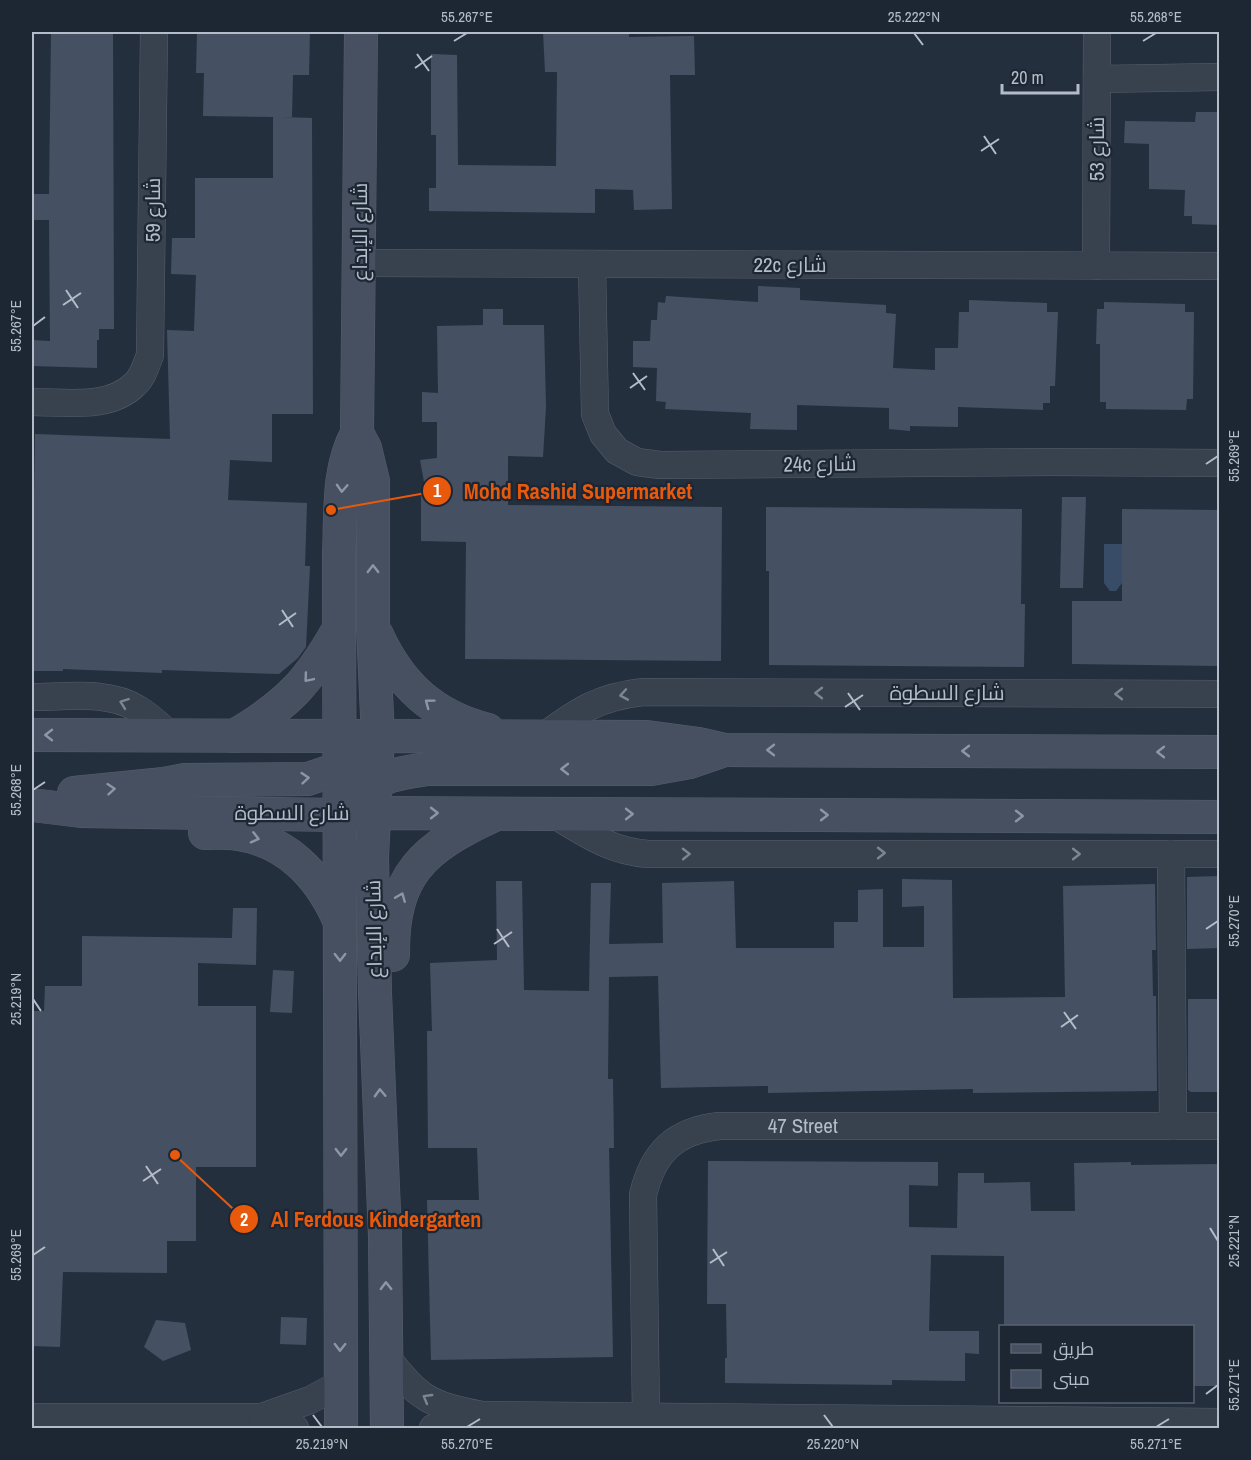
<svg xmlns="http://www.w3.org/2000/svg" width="1251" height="1460" font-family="'Archivo Narrow',Cairo,sans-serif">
<rect width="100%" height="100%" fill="#242f3e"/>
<path fill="#394c67" d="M 1104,544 L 1122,544 L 1122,583 L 1116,591 L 1110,591 L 1104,583 Z"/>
<g fill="#455162">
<path d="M 51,32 L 113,32 L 114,329 L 99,329 L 99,340 L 97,340 L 97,368 L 32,366 L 32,340 L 50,341 L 49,220 L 32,220 L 32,194 L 49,194 Z"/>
<path d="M 197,32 L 310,32 L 309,75 L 293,75 L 292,117 L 282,117 L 312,118 L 313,414 L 272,414 L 272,462 L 230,460 L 228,500 L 307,503 L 305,566 L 310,566 L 306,647 L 298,658 L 279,674 L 162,670 L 162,673 L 63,669 L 63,671 L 32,671 L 32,494 L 34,494 L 35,434 L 170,439 L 167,330 L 194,331 L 196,275 L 171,274 L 172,238 L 195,238 L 195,178 L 273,178 L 273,117 L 203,116 L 204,73 L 196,73 Z"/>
<path d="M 543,32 L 629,32 L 629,37 L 694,36 L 695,75 L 670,75 L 672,209 L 634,210 L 633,190 L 595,189 L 595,213 L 429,211 L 429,188 L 436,188 L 436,135 L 431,135 L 431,54 L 457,55 L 458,165 L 556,166 L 557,72 L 545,72 Z"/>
<path d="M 1196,112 L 1220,112 L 1220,225 L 1192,224 L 1192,216 L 1184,216 L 1185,190 L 1149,189 L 1149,144 L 1124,143 L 1125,121 L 1195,122 Z"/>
<path d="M 758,286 L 800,288 L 800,300 L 886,305 L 886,313 L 896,314 L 893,368 L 935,370 L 935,348 L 958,348 L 959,312 L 969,312 L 969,300 L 1047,303 L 1047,312 L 1058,312 L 1055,386 L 1050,386 L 1050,403 L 1043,403 L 1043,410 L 958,407 L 958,427 L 910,426 L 910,431 L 889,429 L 889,408 L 797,405 L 797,430 L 750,429 L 751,413 L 665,409 L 666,402 L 656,401 L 657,368 L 633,367 L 633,341 L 650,341 L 651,320 L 657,320 L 658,302 L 665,303 L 666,296 L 758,302 Z"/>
<path d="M 1104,302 L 1185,304 L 1185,312 L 1194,312 L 1193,399 L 1187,399 L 1186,410 L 1106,409 L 1106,402 L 1100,402 L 1100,344 L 1096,344 L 1097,309 L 1104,309 Z"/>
<path d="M 483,309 L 503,309 L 503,325 L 544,325 L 546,407 L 543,457 L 508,456 L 508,505 L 722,507 L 721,661 L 465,659 L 466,542 L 421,541 L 421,493 L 426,493 L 420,460 L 437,458 L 437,422 L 422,422 L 422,392 L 438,393 L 437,326 L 483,325 Z"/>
<path d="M 1062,497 L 1086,497 L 1083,588 L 1060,588 Z"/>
<path d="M 766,507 L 1022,509 L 1021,604 L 1025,604 L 1024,667 L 769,665 L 769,571 L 766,571 Z"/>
<path d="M 1122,509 L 1220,510 L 1220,666 L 1072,664 L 1072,601 L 1122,601 Z"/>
<path d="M 1220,876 L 1220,948 L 1187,949 L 1187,877 Z"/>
<path d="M 902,879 L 952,880 L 953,998 L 1065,997 L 1063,886 L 1155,884 L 1156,950 L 1152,950 L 1153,996 L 1156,996 L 1157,1091 L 973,1093 L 973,1089 L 768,1093 L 768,1086 L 661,1088 L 658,976 L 609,977 L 608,1079 L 613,1079 L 614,1148 L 609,1148 L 613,1357 L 431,1360 L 427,1200 L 479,1200 L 477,1148 L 428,1148 L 427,1031 L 432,1031 L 430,963 L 497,960 L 496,881 L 522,881 L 524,990 L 589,991 L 591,883 L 611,883 L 609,944 L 663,943 L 662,883 L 734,881 L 736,948 L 834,948 L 834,922 L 858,922 L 858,890 L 883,889 L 883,947 L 924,947 L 924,906 L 902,907 Z"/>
<path d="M 233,908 L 257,908 L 256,965 L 198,963 L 198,1006 L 256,1006 L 256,1167 L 196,1167 L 196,1241 L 167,1241 L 167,1273 L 63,1272 L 60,1347 L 32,1346 L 32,1011 L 44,1011 L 45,986 L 82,986 L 82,936 L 232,938 Z"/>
<path d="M 273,970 L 294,971 L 292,1013 L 270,1012 Z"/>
<path d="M 1188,999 L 1220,999 L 1220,1092 L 1191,1092 L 1188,1090 Z"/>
<path d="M 708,1161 L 938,1162 L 938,1186 L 909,1185 L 909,1227 L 957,1228 L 958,1173 L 984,1173 L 984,1183 L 1030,1182 L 1031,1211 L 1075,1211 L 1074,1163 L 1131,1162 L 1131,1165 L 1220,1164 L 1220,1386 L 1192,1386 L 1192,1326 L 1004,1326 L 1004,1256 L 931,1255 L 929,1331 L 979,1331 L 979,1354 L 965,1353 L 965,1381 L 892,1380 L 892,1385 L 725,1383 L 725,1358 L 727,1358 L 726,1304 L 707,1304 Z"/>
<path d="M 281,1317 L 307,1318 L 306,1345 L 280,1344 Z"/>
<path d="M 156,1320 L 185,1323 L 191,1350 L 163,1361 L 144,1347 Z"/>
</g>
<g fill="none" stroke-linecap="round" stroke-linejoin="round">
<defs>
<g id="street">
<path d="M 1097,79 L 1220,77"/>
<path d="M 360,263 L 1220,266"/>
<path d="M 592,264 L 595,414 L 603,434 L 617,451 L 637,462 L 660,465 L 1054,462 L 1220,463"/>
<path d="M 1096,266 L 1097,32"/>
<path d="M 32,402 C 64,402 110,410 135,384 C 143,377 146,365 150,355 L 154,32"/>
<path d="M 32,697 C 66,697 108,690 138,709 C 150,716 160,726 171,736"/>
<path d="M 543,737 C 578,711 598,697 643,692 L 1220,694"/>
<path d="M 553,814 C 585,833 609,851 648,854 L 1220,854"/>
<path d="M 1171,854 L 1173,1126"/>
<path d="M 387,1357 C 418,1399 431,1405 482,1415 L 1220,1422"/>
<path id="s1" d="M 646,1416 L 643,1195 C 653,1152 675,1131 719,1126 L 1220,1126"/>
<path d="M 32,1417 L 262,1417 L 295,1428"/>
<path d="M 262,1417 L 310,1400 L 340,1384"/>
<path d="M 433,1428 L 475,1417"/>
</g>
<g id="secondary">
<path d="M 361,32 L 357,433 L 365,448 L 373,481 L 373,628 L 378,737 L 372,857 L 375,993 L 385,1236 L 387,1428"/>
<path d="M 377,635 C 400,685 433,716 488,730"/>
<path d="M 32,735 L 647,737 L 699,744 L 725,750 L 1220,752"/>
<path d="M 234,736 C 287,705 308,683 338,630"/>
<path d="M 361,792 C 383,775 401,773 427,769 L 651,769 L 690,762 L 722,751"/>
<path d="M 74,793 L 164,784 L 185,780 L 308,779 L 340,768 L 356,759"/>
<path d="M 32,805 L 81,811 L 339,815 L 375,813 L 1220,817"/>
<path d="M 205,833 C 216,833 227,832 238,834 C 286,841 319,875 338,918"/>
<path d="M 393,955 C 392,875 423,848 492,816"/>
<path d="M 341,1428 L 339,554 C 341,513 337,470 357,433"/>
</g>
</defs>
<use href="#street" stroke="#565f6c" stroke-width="28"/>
<use href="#secondary" stroke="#565f6c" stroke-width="34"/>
<use href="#street" stroke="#38414e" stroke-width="27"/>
<use href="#secondary" stroke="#465061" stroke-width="33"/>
</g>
<defs><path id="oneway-chevron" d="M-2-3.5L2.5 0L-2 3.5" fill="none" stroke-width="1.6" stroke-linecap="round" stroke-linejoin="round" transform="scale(1.5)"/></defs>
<g stroke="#8e96a5">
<use href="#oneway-chevron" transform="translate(342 488) rotate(93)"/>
<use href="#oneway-chevron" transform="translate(373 569) rotate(-90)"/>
<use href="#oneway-chevron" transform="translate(308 678) rotate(130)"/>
<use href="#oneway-chevron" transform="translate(429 703) rotate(-143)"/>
<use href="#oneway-chevron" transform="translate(49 735) rotate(-180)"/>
<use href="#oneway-chevron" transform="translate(771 750) rotate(-180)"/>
<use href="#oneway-chevron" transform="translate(966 751) rotate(-180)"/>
<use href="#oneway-chevron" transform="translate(1161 752) rotate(-180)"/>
<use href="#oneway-chevron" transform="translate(565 769) rotate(180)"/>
<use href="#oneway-chevron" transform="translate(305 778) rotate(-5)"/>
<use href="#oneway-chevron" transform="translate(111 789) rotate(-5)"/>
<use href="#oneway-chevron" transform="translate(434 813)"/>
<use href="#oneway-chevron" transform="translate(629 814)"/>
<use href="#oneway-chevron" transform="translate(824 815)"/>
<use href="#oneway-chevron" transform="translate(1019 816)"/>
<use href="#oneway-chevron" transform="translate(255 838) rotate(14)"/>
<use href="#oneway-chevron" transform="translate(401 897) rotate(-68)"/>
<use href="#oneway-chevron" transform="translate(340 957) rotate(90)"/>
<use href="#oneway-chevron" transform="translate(380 1093) rotate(-92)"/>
<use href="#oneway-chevron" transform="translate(341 1152) rotate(90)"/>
<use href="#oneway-chevron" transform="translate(386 1286) rotate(-91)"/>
<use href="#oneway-chevron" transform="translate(340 1347) rotate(91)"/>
</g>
<g stroke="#7c8592">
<use href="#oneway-chevron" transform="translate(819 693) rotate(-180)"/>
<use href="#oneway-chevron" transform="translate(1119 694) rotate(-180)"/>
<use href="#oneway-chevron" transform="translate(624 695) rotate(170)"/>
<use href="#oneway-chevron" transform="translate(124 703) rotate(-160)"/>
<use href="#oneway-chevron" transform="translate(881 853)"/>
<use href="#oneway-chevron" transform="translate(686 854) rotate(-1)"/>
<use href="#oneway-chevron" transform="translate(1076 854)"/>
<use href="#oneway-chevron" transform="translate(427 1398) rotate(-150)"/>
</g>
<path fill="none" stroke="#b4bcc9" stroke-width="2" d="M 914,33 L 923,45M 454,41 L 467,33M 1143,41 L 1156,33M 417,54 L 429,71M 415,68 L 432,56M 984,136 L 996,154M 981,151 L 999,139M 66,290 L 78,308M 63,305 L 81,293M 33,326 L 45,317M 633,373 L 645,390M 630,388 L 647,376M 1206,464 L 1218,456M 282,610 L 293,627M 279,625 L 296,613M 848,693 L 860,710M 845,707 L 863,695M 33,790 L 45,782M 497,929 L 509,947M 1206,929 L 1218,921M 494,944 L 512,932M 33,999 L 41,1011M 1064,1012 L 1076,1029M 1061,1027 L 1078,1015M 146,1166 L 158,1184M 143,1181 L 161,1169M 1210,1228 L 1218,1241M 713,1249 L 724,1266M 33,1255 L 45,1247M 710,1263 L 727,1252M 1206,1394 L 1218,1385M 313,1415 L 322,1427M 824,1415 L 833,1427M 467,1427 L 480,1419M 1156,1427 L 1169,1419"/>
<g text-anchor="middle" stroke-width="4.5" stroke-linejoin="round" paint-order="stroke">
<g font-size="21" fill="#b4bcc9" stroke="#1d2633">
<text transform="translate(1097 149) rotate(-90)" y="7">شارع 53</text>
<text transform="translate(153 210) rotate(-90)" y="7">شارع 59</text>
<text transform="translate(360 232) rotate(-90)" y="7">شارع الإبداع</text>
<text x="790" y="272">22c شارع</text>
<text transform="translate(820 464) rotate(-1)" y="7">24c شارع</text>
<text x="947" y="700">شارع السطوة</text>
<text x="292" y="820">شارع السطوة</text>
<text transform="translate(374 929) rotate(-91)" y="7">شارع الإبداع</text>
<text dy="7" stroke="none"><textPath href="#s1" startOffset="416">47 Street</textPath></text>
</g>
</g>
<path fill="none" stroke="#e8590c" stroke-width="2" d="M331 510L437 491M175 1155L244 1219"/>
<g fill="#e8590c" stroke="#1d2633" stroke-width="2">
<circle cx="331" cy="510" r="6"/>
<circle cx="175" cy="1155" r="6"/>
<circle cx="437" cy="491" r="15"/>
<circle cx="244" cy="1219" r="15"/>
</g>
<g font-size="18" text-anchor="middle" font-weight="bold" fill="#fff">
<text x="437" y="497">1</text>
<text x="244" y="1226">2</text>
</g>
<g font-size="22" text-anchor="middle" font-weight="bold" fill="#e8590c" stroke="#1d2633" stroke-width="4.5" stroke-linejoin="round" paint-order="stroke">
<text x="578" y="499">Mohd Rashid Supermarket</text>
<text x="376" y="1227">Al Ferdous Kindergarten</text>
</g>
<rect width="1251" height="1460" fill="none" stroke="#1d2633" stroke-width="66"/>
<rect x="999" y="1325" width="195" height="78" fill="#1d2633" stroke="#59626f" stroke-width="1.5"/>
<rect x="1011" y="1344" width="30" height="9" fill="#465061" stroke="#59626f" stroke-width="1.5"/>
<text x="1053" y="1355" font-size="18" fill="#b4bcc9">طريق</text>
<rect x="1011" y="1370" width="30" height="18" fill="#455162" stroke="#59626f" stroke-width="1.5"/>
<text x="1053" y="1385" font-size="18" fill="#b4bcc9">مبنى</text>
<path d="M1002 84v9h76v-9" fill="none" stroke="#b4bcc9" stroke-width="3"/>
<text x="1011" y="84" font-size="18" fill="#b4bcc9" stroke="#1d2633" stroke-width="4.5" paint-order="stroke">20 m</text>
<rect x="33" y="33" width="1185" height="1394" fill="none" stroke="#b4bcc9" stroke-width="2"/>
<g font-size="15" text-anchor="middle" fill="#b4bcc9">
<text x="467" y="22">55.267°E</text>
<text x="914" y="22">25.222°N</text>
<text x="1156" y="22">55.268°E</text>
<text transform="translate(16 326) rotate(-90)" y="5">55.267°E</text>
<text transform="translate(1234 456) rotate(-90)" y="5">55.269°E</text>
<text transform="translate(16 790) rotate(-90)" y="5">55.268°E</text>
<text transform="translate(1234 921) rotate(-90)" y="5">55.270°E</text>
<text transform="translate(16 999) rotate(-90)" y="5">25.219°N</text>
<text transform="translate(1234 1241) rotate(-90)" y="5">25.221°N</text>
<text transform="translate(16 1255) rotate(-90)" y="5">55.269°E</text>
<text transform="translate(1234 1385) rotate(-90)" y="5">55.271°E</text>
<text x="322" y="1449">25.219°N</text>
<text x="467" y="1449">55.270°E</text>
<text x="833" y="1449">25.220°N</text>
<text x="1156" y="1449">55.271°E</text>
</g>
</svg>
